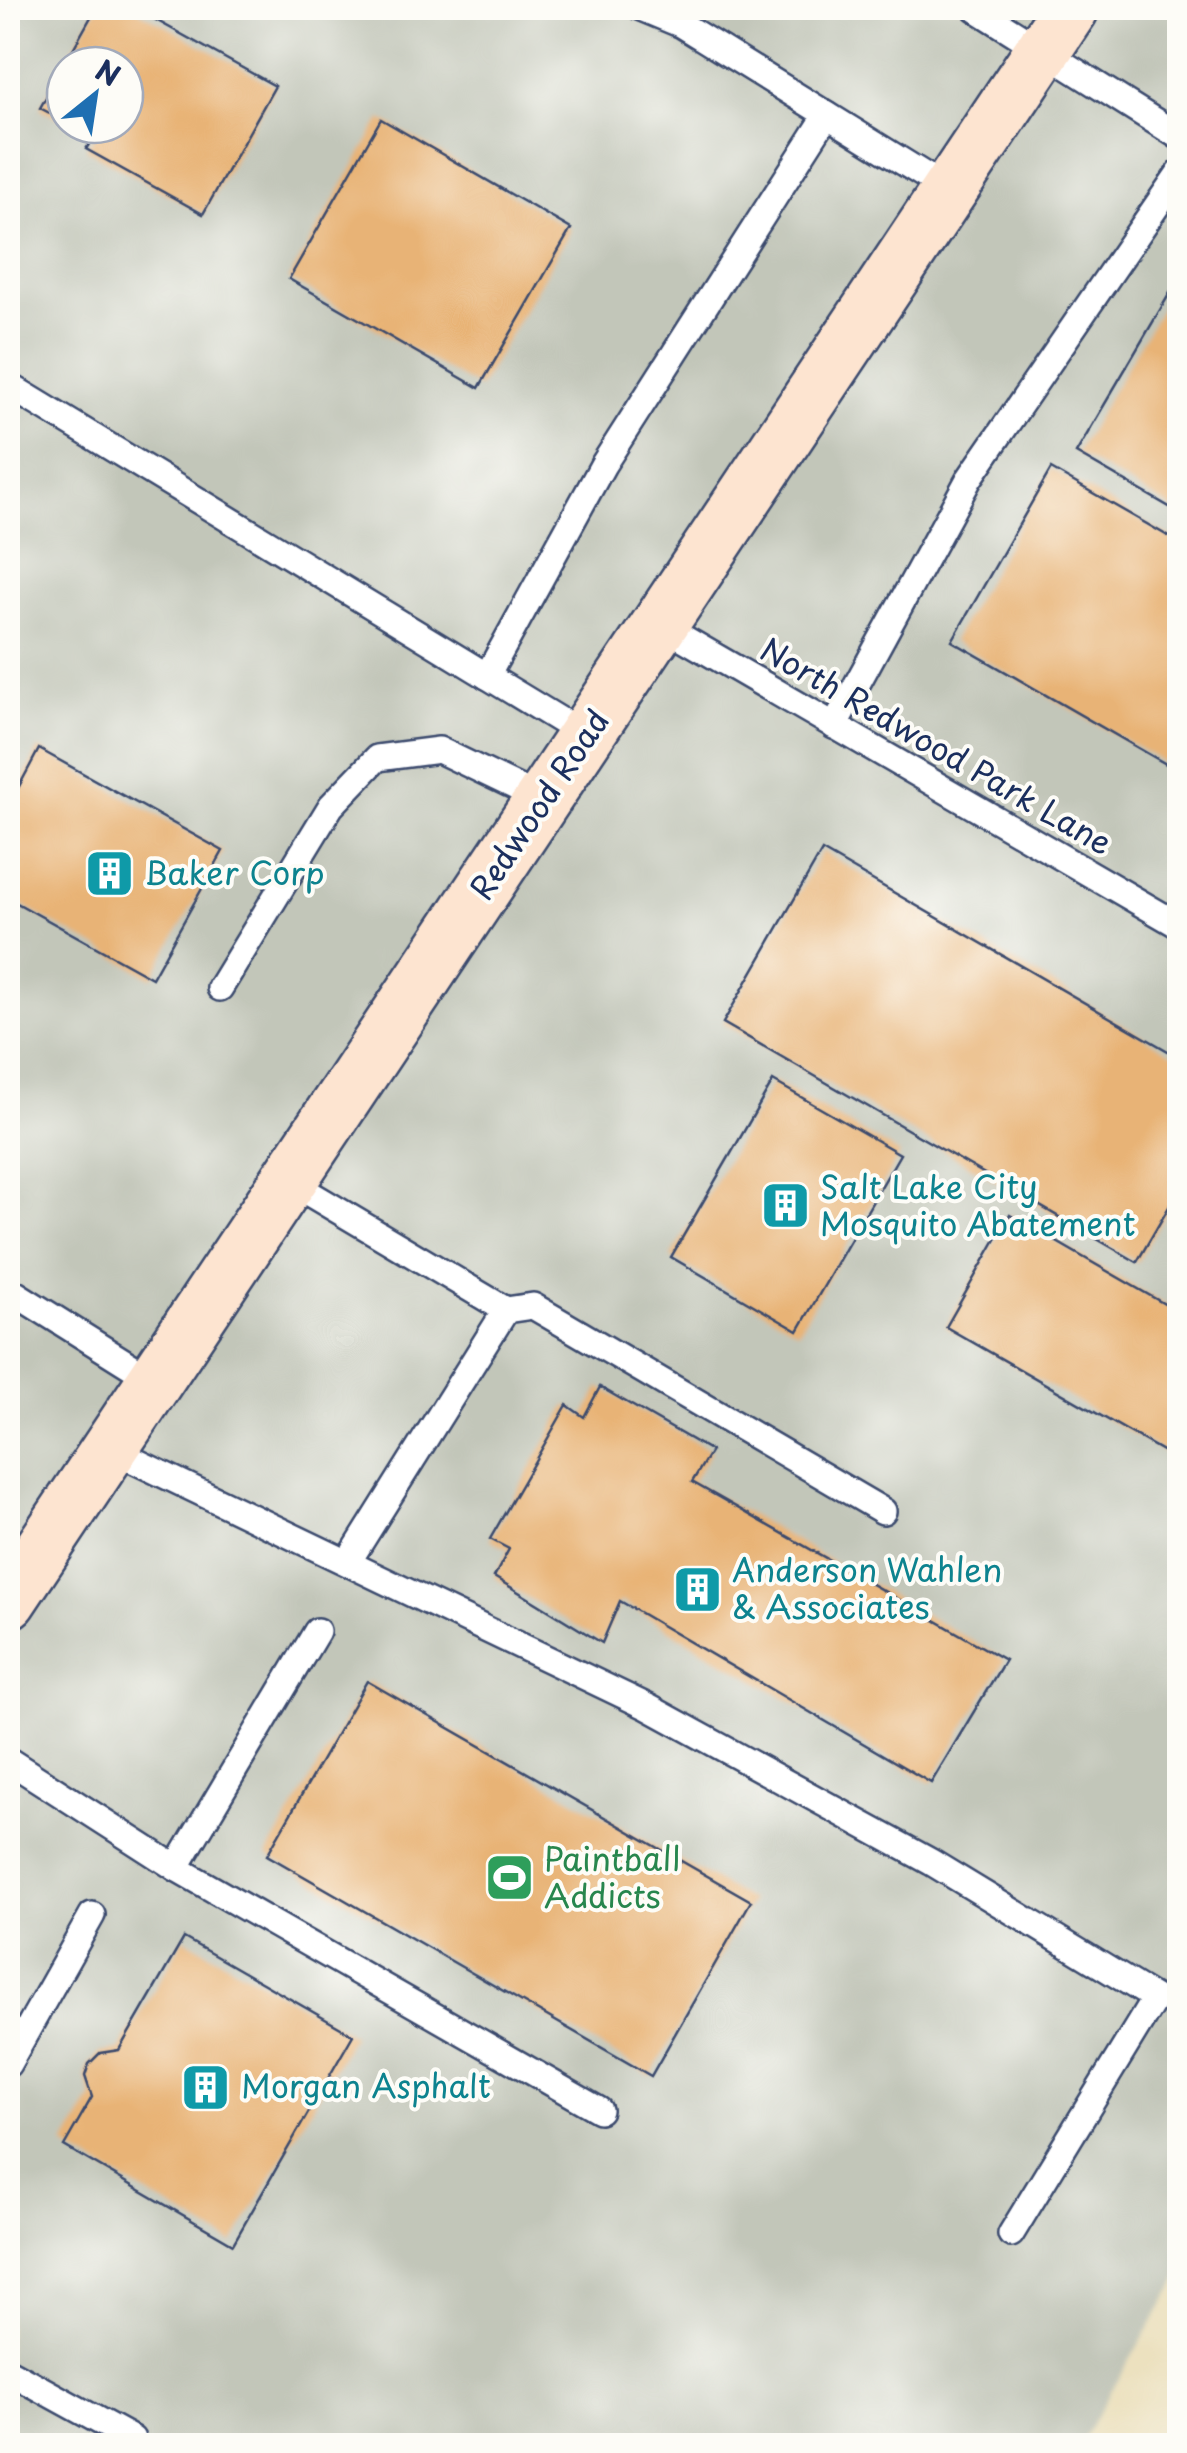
<svg xmlns="http://www.w3.org/2000/svg" width="1187" height="2453" font-family="'Playpen Sans',sans-serif">
<rect width="100%" height="100%" fill="#fdfcf7"/>
<filter id="ink" filterUnits="userSpaceOnUse"><feTurbulence type="fractalNoise" baseFrequency=".01" numOctaves="2"/><feDisplacementMap in="SourceGraphic" scale="20" xChannelSelector="R" yChannelSelector="G"/><feConvolveMatrix kernelMatrix="1 2 1 2 8 2 1 2 1" color-interpolation-filters="sRGB"/></filter>
<filter id="wash" filterUnits="userSpaceOnUse"><feTurbulence type="fractalNoise" baseFrequency=".0048" numOctaves="4" result="noise"/><feDisplacementMap in="SourceGraphic" scale="40" xChannelSelector="R" yChannelSelector="G"/><feGaussianBlur stdDeviation="2.25" result="paint"/><feColorMatrix in="noise" values="0 0 0 0 0 0 0 0 0 0 0 0 0 0 0 0 0 1.4 0 .05"/><feComposite in="paint" operator="in"/></filter>
<g filter="url(#wash)">
<rect width="100%" height="100%" fill="#ece1bf"/>
<path fill="#c2c6b9" fill-rule="evenodd" d="M 8,8 L 1179,8 L 1179,2278 L 1079,2445 L 8,2446 ZM 65,65 L 125,65 L 125,125 L 65,125 Z"/>
<g id="blocks">
<g fill="#e8b376">
<path d="M 96,8 L 134,8 L 275,86 L 203,214 L 86,149 L 94,137 L 72,125 L 125,125 L 125,65 L 65,65 L 65,121 L 40,108 Z"/>
<path d="M 381,119 L 571,229 L 479,388 L 289,279 Z"/>
<path d="M 1174,286 L 1180,290 L 1180,513 L 1076,453 Z"/>
<path d="M 1051,469 L 1180,543 L 1180,772 L 952,641 Z"/>
<path d="M 39,749 L 223,851 L 152,978 L 8,898 L 8,807 Z"/>
<path d="M 822,851 L 1180,1058 L 1180,1188 L 1137,1262 L 723,1023 Z"/>
<path d="M 773,1081 L 900,1154 L 798,1331 L 671,1257 Z"/>
<path d="M 1010,1215 L 1180,1313 L 1180,1461 L 946,1327 Z"/>
<path d="M 600,1387 L 711,1451 L 692,1482 L 1005,1660 L 931,1783 L 620,1601 L 602,1643 L 494,1577 L 509,1549 L 490,1539 L 567,1405 L 584,1417 Z"/>
<path d="M 367,1681 L 751,1901 L 651,2076 L 267,1855 Z"/>
<path d="M 184,1938 L 353,2035 L 233,2244 L 64,2146 L 92,2097 L 85,2076 L 89,2064 L 100,2053 L 119,2050 Z"/>
</g>
</g>
</g>
<g filter="url(#ink)">
<use href="#blocks" fill-opacity="0" stroke="#3a4a6d" stroke-width="2.5"/>
<g fill="none" stroke-linecap="round" stroke-linejoin="round">
<defs>
<g id="service">
<path d="M 641,8 L 682,25 L 950,191"/>
<path d="M 975,8 L 1180,137"/>
<path d="M 8,385 L 586,736"/>
<path d="M 661,625 L 1180,926"/>
<path d="M 487,676 L 603,465 L 827,115"/>
<path d="M 834,726 L 969,479 L 1180,172"/>
<path d="M 220,988 L 331,806 L 377,758 L 439,750 L 543,800"/>
<path d="M 287,1180 L 506,1310 L 348,1562"/>
<path d="M 8,1289 L 153,1380"/>
<path d="M 506,1310 L 533,1306 L 883,1511"/>
<path d="M 110,1449 L 648,1707 L 931,1862 L 1155,1998 L 1011,2234"/>
<path d="M 8,1760 L 176,1868 L 317,1631"/>
<path d="M 176,1868 L 599,2110"/>
<path d="M 8,2064 L 92,1915"/>
<path d="M 8,2371 L 132,2439 L 128,2446"/>
</g>
<path id="secondary" d="M 8,1601 L 1071,8"/>
</defs>
<use href="#service" stroke="#3a4a6d" stroke-width="30"/>
<use href="#secondary" stroke="#3a4a6d" stroke-width="60"/>
<use href="#service" stroke="#fff" stroke-width="25"/>
<use href="#secondary" stroke="#fde4d0" stroke-width="55"/>
</g>
</g>
<defs>
<symbol id="building-square" viewBox="-11 -11 22 22"><rect x="-9" y="-9" width="18" height="18" rx="4" fill="#0f9aa8" stroke="#fdfcf7"/><path d="M-4-6H4V6H1V3H-1V6H-4ZM-2.5-4.3h1.7v1.8h-1.7ZM.8-4.3h1.7v1.8H.8ZM-2.5-1h1.7V.8h-1.7ZM.8-1h1.7V.8H.8Z" fill="#fff"/></symbol>
<symbol id="stadium-square" viewBox="-11 -11 22 22"><rect x="-9" y="-9" width="18" height="18" rx="4" fill="#2e9e5b" stroke="#fdfcf7"/><path d="M0-5a6.5 5 0 1 0 0 10a6.5 5 0 1 0 0-10ZM-3.5-1.8h7v3.6h-7Z" fill="#fff"/></symbol>
</defs>
<g fill-rule="evenodd">
<use href="#building-square" x="82" y="846" width="55" height="55"/>
<use href="#building-square" x="758" y="1178" width="55" height="55"/>
<use href="#building-square" x="670" y="1562" width="55" height="55"/>
<use href="#stadium-square" x="482" y="1850" width="55" height="55"/>
<use href="#building-square" x="178" y="2060" width="55" height="55"/>
</g>
<g text-anchor="middle" stroke-width="8" stroke-linejoin="round" paint-order="stroke">
<g font-size="32" fill="#1b2f5e" stroke="#fdfcf7">
<text transform="translate(936 747) rotate(30)" y="11">North Redwood Park Lane</text>
<text transform="translate(540 805) rotate(-56)" y="11">Redwood Road</text>
</g>
<g font-size="32" fill="#0d838f" stroke="#fdfcf7" text-anchor="start">
<text x="144" y="885">Baker Corp</text>
<text x="820" y="1199">Salt Lake City<tspan x="820" dy="37">Mosquito Abatement</tspan></text>
<text x="732" y="1582">Anderson Wahlen<tspan x="732" dy="37">&amp; Associates</tspan></text>
<text x="241" y="2098">Morgan Asphalt</text>
</g>
<g font-size="32" fill="#27864d" stroke="#fdfcf7" text-anchor="start">
<text x="544" y="1871">Paintball<tspan x="544" dy="37">Addicts</tspan></text>
</g>
</g>
<rect width="1187" height="2453" fill="none" stroke="#fdfcf7" stroke-width="40"/>
<g transform="translate(95 95) rotate(30)"><circle r="48" fill="#fdfcf7" stroke="#a3aaba" stroke-width="2.5"/>
<path d="M0-8L18 38L0 25L-18 38Z" fill="#1f6fb2"/>
<text y="-15" font-size="28" font-weight="bold" text-anchor="middle" fill="#1b2f5e">N</text>
</g>
</svg>
